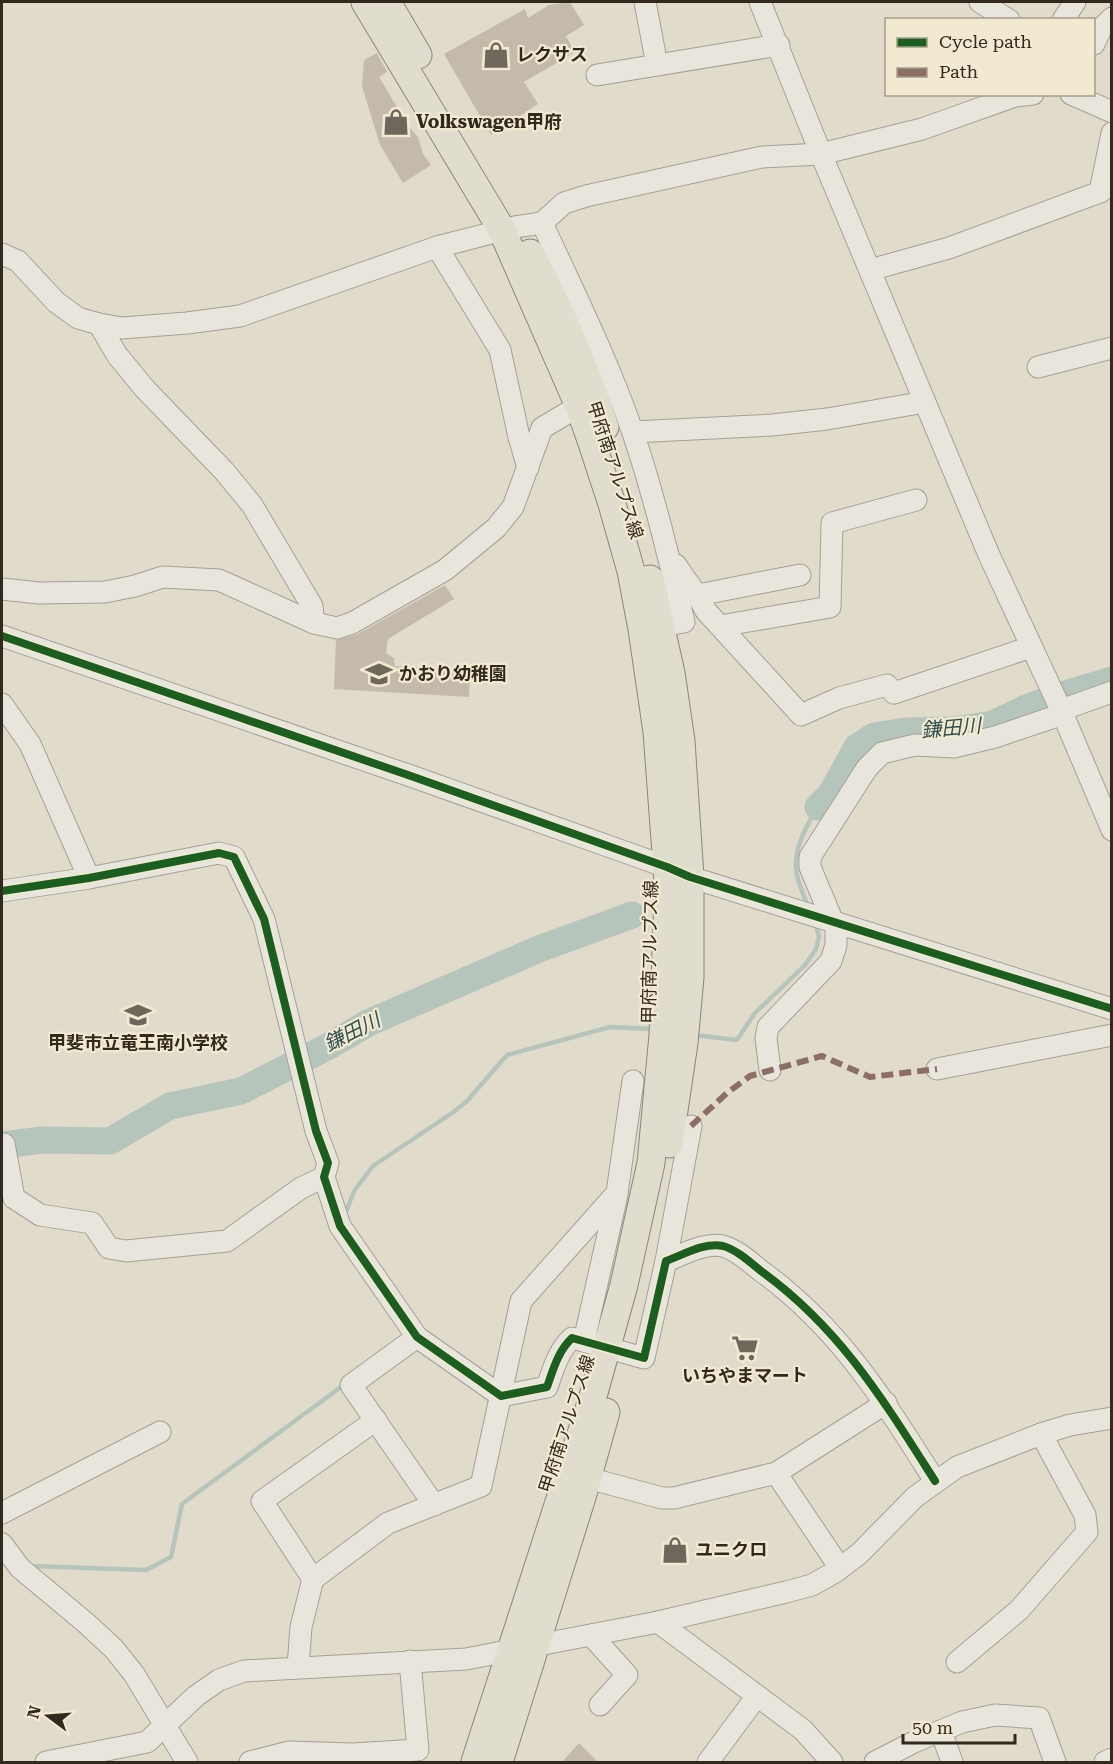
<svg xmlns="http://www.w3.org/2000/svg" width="1113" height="1764" font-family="'Roboto Serif','Noto Sans JP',serif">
<rect width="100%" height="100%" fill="#e0dbcb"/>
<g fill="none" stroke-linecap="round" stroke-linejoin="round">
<g stroke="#b6c5bc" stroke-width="4.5">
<path d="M 808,906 C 802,891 795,877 796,861 C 797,833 825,797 840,774"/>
<path d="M 694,1035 L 737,1040 L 755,1013 L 805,965 L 816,949 L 819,937 L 816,924"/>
<path d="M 344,1217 L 354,1191 L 373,1166 L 452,1113 L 467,1101 L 507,1055 L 610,1027 L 653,1029"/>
<path d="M 31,1566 L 146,1570 L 171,1557 L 182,1504 L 345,1384"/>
</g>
<g stroke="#b6c5bc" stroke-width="27">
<path d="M 818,807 L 831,794 L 857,747 L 874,736 L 905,731 L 953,730 L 993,724 L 1026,708 L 1062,695 L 1112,680"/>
<path d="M 2,1145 L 43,1140 L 110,1141 L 170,1106 L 241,1091 L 329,1046 L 368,1023 L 539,949 L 632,915"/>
</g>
</g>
<g fill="#c3baac">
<path d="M 570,2 L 584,25 L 566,36 L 575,52 L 524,82 L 538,104 L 491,135 L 444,54 L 525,9 L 528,18 L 549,5 Z"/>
<path d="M 377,53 L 387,72 L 379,77 L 409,127 L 418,137 L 423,154 L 431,165 L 403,183 L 380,145 L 362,86 L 364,60 Z"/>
<path d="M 445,585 L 454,599 L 388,639 L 386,653 L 394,658 L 395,666 L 470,669 L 469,697 L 334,689 L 336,640 L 358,634 Z"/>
<path d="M 579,1743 L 598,1762 L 562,1762 Z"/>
</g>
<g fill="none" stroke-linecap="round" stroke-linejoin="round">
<defs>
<g id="minor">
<path d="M 645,2 L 657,65"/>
<path d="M 760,2 L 821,154 L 989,555 L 1061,710 L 1112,830"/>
<path d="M 980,2 L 1009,20"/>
<path d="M 1063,20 L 1075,2"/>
<path d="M 1094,44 L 1101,29 L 1112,18"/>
<path d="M 597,75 L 779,45"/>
<path d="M 1071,94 L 1112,112"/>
<path d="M 1100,192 L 1112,133"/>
<path d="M 542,223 C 574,292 608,361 633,433 C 654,495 669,558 684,622 L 648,628"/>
<path d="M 437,247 L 500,350 L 519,437 L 528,468"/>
<path d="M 2,254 L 18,261 L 56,302 L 78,318 L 99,324 L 122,328 L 187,323 L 240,316 L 437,247 L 515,227 L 542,223 L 564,203 L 586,196 L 762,157 L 821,154 L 922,129 L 1015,96 L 1033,94"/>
<path d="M 870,270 L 949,248 L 1100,192 L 1112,184"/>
<path d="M 99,324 L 117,355 L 145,389 L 224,471 L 252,505 L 312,606 L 314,623"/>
<path d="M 1038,367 L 1112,348"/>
<path d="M 633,432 L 772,425 L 827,419 L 925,402"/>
<path d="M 676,565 C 686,581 698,594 706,611 L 801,715 L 839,698 L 887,685 L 894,693 L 1031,647"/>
<path d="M 2,589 L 39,593 L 105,592 L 135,586 L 163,577 L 219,580 L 314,623 L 337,628 L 352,623 L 445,570 L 496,528 L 513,507 L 542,428 L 579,406"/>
<path d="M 698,595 L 800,575"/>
<path d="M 720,626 L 830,607 L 832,523 L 916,500"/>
<path d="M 2,636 L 408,775 L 667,867 L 690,877 L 1112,1009"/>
<path d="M 2,704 L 30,744 L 89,878"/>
<path d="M 1061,710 L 1112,692"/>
<path d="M 2,891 L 89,878 L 219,853 L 234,857 L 264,919 L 316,1131 L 328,1163 L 324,1177 L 340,1226 L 417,1337 L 501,1396 L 547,1387 C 553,1370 558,1351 572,1338 L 644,1358 L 666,1261 C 683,1255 704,1242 723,1246 C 737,1250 750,1262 761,1271 C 840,1328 884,1401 935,1481"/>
<path d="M 937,1069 L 1112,1035"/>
<path d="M 770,1070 L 766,1038 L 768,1027 L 831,961 L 836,945 L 836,929 L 810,867 L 810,857 L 867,768 L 882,753 L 915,745 L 954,747 L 995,737 L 1063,714"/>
<path d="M 2,1144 L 4,1144 L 14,1198 L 40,1215 L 92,1223 L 109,1248 L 126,1251 L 227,1241 L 301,1188 L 324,1177"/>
<path d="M 666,1261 L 691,1126"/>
<path d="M 417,1337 L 351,1385 L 434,1505"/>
<path d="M 584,1341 L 617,1195"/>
<path d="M 776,1473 L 840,1568"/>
<path d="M 588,1478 L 662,1498 L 674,1498 L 776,1473 L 886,1403"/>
<path d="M 2,1513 L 160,1432"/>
<path d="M 2,1544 L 20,1568 L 86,1623 L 114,1649 L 134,1674 L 187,1762"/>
<path d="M 313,1579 L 262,1501 L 376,1420"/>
<path d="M 658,1622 L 803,1730 L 832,1762"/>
<path d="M 591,1635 L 627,1675 L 600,1705"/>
<path d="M 957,1662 L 1019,1610 L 1087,1532 L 1085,1515 L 1041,1434"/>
<path d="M 298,1667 L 301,1627 L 313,1579 L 388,1523 L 481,1486 L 521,1301 L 617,1193 L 633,1081"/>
<path d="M 941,1731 L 952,1762"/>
<path d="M 46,1762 L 147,1742 L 196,1696 L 219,1680 L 244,1671 L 466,1659 L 658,1622 L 786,1592 L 812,1585 L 835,1572 L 859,1554 L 915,1497 L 957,1467 L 1041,1434 L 1070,1425 L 1112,1418"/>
<path d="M 250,1762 L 289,1752 L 353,1754 L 418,1750 L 410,1661"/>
<path d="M 708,1762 L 757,1696"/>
<path d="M 875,1762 L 914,1742 L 962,1722 L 995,1715 L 1039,1718 L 1055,1762"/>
<path d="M 1105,1762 L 1112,1759"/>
</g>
<g id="major">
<path d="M 365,2 L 502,230 L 579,406 L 592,443 L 612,504 L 631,571 L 642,629 L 657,732 L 667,867 L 668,896 L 663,1035 L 651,1163 L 639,1217 L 624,1285 L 592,1400 L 475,1762"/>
<path d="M 387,2 L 418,55"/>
<path d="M 530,253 C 560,309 585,367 605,427"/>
<path d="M 650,579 L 671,673 L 681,741 L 690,877 L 690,977 L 684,1043 L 669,1144"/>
<path d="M 499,1762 L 582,1497 L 606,1412"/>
</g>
</defs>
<use href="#minor" stroke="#a5a094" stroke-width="23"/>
<use href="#major" stroke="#8b857b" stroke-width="29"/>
<use href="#minor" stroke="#e8e5dc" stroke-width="21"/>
<use href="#major" stroke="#e0dcce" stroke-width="27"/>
<path stroke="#8d6e63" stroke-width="6" stroke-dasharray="12 6" stroke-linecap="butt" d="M 691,1126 L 727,1093 L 750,1076 L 822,1056 L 870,1077 L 937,1069"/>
<defs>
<g id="cycleway">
<path d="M 2,636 L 408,775 L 667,867 L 690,877 L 1112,1009"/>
<path d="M 2,891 L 89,878 L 219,853 L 234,857 L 264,919 L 316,1131 L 328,1163 L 324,1177 L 340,1226 L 417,1337 L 501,1396 L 547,1387 C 553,1370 558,1351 572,1338 L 644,1358 L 666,1261 C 683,1255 704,1242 723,1246 C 737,1250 750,1262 761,1271 C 840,1328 884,1401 935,1481"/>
</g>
</defs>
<use href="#cycleway" stroke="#f2ead0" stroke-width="11"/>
<use href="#cycleway" stroke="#1b5e20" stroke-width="8"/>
</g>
<defs>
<symbol id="shop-bare" viewBox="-9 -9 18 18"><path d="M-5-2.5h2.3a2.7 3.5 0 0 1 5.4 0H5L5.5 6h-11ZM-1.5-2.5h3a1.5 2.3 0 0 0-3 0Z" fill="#6f675b" stroke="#f2ead0" stroke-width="2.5" paint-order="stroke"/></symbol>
<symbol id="school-bare" viewBox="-9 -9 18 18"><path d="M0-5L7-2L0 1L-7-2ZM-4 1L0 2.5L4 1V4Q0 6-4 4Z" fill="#6f675b" stroke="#f2ead0" stroke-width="2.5" paint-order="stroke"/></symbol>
<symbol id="supermarket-bare" viewBox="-9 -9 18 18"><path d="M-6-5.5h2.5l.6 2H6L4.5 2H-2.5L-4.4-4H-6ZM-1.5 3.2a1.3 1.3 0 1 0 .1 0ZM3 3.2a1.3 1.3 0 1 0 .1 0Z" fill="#6f675b" stroke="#f2ead0" stroke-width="2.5" paint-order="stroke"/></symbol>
</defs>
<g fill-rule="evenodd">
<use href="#shop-bare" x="477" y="36" width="38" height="38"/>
<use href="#shop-bare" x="377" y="103" width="38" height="38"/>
<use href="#school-bare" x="360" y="655" width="38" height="38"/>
<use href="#school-bare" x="119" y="996" width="38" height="38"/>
<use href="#supermarket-bare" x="726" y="1329" width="38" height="38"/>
<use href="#shop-bare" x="656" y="1531" width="38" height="38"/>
</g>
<g text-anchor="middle" stroke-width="4.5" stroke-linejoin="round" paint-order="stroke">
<g font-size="18" font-weight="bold" fill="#32291e" stroke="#f2ead0" text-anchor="start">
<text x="516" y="61">レクサス</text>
<text x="416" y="128">Volkswagen甲府</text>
<text x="399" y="680">かおり幼稚園</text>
<text x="138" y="1049" text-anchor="middle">甲斐市立竜王南小学校</text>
<text x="745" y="1382" text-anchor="middle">いちやまマート</text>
<text x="695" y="1556">ユニクロ</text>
</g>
<g font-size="18" fill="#32291e" stroke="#f2ead0">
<text transform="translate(615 470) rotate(72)" y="6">甲府南アルプス線</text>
<text transform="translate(650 952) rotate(-89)" y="6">甲府南アルプス線</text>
<text transform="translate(567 1424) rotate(-72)" y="6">甲府南アルプス線</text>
</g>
<g font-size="20" font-style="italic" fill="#2e5151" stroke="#f2ead0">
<text transform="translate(951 728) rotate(-5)" y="7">鎌田川</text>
<text transform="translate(352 1032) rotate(-27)" y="7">鎌田川</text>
</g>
</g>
<rect width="1113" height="1764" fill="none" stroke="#32291e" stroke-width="6"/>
<rect x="885" y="18" width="210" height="78" fill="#f2ead0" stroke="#a59d89" stroke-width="1.5"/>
<rect x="897" y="38" width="30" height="9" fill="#1b5e20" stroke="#a59d89" stroke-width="1.5"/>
<text x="939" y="48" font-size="18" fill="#32291e">Cycle path</text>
<rect x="897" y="68" width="30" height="9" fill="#8d6e63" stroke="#a59d89" stroke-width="1.5"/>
<text x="939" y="78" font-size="18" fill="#32291e">Path</text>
<g transform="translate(48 1716) rotate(286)" stroke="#f2ead0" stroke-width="4.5" paint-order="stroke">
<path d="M0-4.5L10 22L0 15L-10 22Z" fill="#32291e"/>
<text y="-9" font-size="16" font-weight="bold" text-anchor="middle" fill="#32291e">N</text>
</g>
<path d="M903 1734v9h112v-9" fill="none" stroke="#32291e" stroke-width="3"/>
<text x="912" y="1734" font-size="18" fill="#32291e" stroke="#f2ead0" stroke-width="4.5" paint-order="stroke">50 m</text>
</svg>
